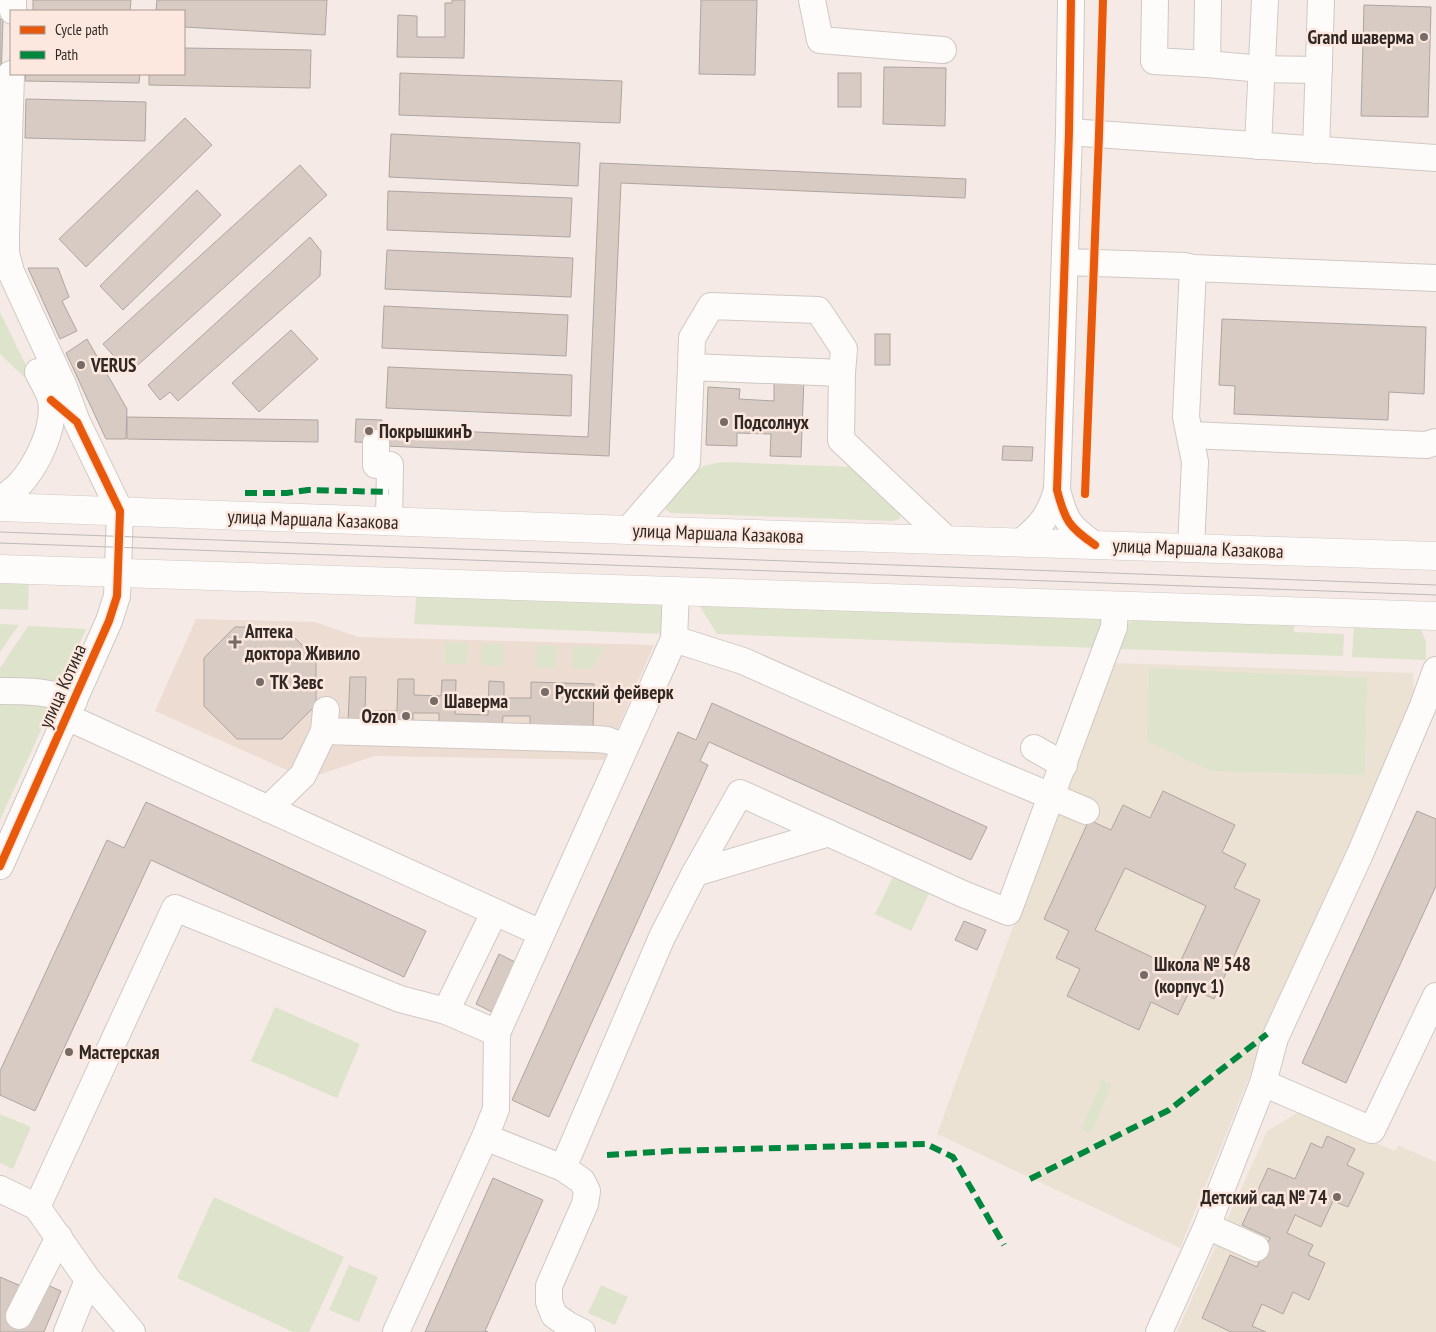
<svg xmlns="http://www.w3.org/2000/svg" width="1436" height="1332" font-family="'PT Sans Narrow',sans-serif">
<rect width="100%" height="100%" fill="#f5eae5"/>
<path fill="#ecdcd2" d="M 196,619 L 315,622 L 358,637 L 654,645 L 604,760 L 374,756 L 307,779 L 155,711 Z"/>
<g fill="#ece2d4">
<path d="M 1115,663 L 1413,673 L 1414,694 L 1350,849 L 1267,1034 L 1180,1248 L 937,1134 L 1017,916 Z"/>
<path d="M 1302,1110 L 1395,1151 L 1398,1145 L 1436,1162 L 1436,1332 L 1177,1332 L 1267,1131 Z"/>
</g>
<g fill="#dee4cc">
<path d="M 0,312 L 38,390 L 0,354 Z"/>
<path d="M 722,462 L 852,467 L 902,513 L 899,519 L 893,521 L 671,513 L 666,510 L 665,504 L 692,472 L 706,465 Z"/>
<path d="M 0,579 L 29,580 L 28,610 L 0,609 Z"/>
<path d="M 417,592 L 664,601 L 663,634 L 414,624 Z"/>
<path d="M 698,603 L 1099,617 L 1106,628 L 1098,648 L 717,634 Z"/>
<path d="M 1135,618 L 1294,624 L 1294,632 L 1344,634 L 1343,656 L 1117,649 L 1124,627 Z"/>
<path d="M 0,624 L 19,625 L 0,652 Z"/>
<path d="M 28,626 L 86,629 L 65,677 L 61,682 L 56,684 L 0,683 L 0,668 Z"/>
<path d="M 1354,627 L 1421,630 L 1426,641 L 1426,660 L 1352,657 Z"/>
<path d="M 445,642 L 468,643 L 467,664 L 445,664 Z"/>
<path d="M 481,644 L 503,644 L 503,666 L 481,665 Z"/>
<path d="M 536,645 L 557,646 L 556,668 L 535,667 Z"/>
<path d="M 573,646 L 604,647 L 592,669 L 572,668 Z"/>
<path d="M 1149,668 L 1367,678 L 1365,775 L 1211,771 L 1147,741 Z"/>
<path d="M 0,698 L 47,703 L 51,708 L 0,820 Z"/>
<path d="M 893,877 L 929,894 L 911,931 L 875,914 Z"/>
<path d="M 275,1007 L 360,1044 L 337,1098 L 251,1061 Z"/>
<path d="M 1102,1080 L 1112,1084 L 1091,1133 L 1081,1129 Z"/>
<path d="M 0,1114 L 31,1127 L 13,1169 L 0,1163 Z"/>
<path d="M 214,1197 L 344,1257 L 309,1332 L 293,1332 L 177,1278 Z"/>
<path d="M 349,1265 L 378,1277 L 359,1322 L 329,1310 Z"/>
<path d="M 601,1285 L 628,1297 L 615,1325 L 588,1313 Z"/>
</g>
<g fill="#d8cbc3" stroke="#aea5a1" fill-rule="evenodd">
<path d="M 33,0 L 131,0 L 130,11 L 33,11 Z"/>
<path d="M 157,0 L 327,0 L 325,35 L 184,27 L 184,11 L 156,11 Z"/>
<path d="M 452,0 L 465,0 L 464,58 L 397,57 L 398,15 L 417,16 L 417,37 L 445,37 L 445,3 L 452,3 Z"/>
<path d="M 701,0 L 757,0 L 755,75 L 699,74 Z"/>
<path d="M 1364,5 L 1431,7 L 1428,117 L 1361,116 Z"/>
<path d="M 0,19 L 3,19 L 1,82 L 0,82 Z"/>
<path d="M 184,48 L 311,50 L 310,88 L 149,85 L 149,74 L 184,74 Z"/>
<path d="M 884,67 L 946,68 L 945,126 L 883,124 Z"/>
<path d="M 400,73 L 622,81 L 620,123 L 399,115 Z"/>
<rect x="838" y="73" width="23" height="34"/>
<path d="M 26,74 L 140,74 L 139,83 L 25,81 Z"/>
<path d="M 26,99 L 146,102 L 145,141 L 25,138 Z"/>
<path d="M 185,118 L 212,145 L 86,267 L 59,239 Z"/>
<path d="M 391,134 L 580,143 L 578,186 L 389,177 Z"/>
<path d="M 600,163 L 966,179 L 965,198 L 621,183 L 609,456 L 386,446 L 387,428 L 588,437 Z"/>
<path d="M 300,165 L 327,195 L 129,373 L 103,344 Z"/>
<path d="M 197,190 L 221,215 L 123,310 L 100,286 Z"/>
<path d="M 388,191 L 572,198 L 570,237 L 387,230 Z"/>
<path d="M 310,237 L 321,251 L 320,276 L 178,401 L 170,392 L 160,400 L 148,385 Z"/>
<path d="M 387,250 L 573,258 L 571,297 L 385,289 Z"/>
<path d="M 28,268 L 58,268 L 69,297 L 62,301 L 77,331 L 60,339 Z"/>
<path d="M 384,306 L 568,315 L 566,356 L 382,348 Z"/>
<path d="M 1222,319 L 1426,327 L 1424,394 L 1389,392 L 1388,420 L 1234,414 L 1235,386 L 1219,385 Z"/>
<path d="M 291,330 L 318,359 L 259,412 L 232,383 Z"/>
<rect x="875" y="334" width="15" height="31"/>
<path d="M 87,339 L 127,409 L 126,439 L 106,439 L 66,353 Z"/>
<path d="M 388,367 L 572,375 L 571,416 L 386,408 Z"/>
<path d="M 774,376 L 804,377 L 801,457 L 770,456 L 771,434 L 737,433 L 737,446 L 706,445 L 708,387 L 740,389 L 739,399 L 774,401 Z"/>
<path d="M 127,417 L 318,420 L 318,442 L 127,439 Z"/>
<path d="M 356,419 L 382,420 L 381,443 L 355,442 Z"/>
<path d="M 1003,446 L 1033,447 L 1032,461 L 1002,460 Z"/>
<path d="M 235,627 L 284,627 L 316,659 L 316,705 L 282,739 L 237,739 L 204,706 L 204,658 Z"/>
<path d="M 350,677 L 366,677 L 365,711 L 397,711 L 398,679 L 414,679 L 414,695 L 441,696 L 442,680 L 456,680 L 455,714 L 488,715 L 489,681 L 504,682 L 504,698 L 531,698 L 531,682 L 594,684 L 593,729 L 530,728 L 530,716 L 503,716 L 502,726 L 439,725 L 439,713 L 413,713 L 413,724 L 348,723 Z"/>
<path d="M 712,703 L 987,827 L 971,860 L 709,742 L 700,761 L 708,765 L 549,1117 L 512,1100 L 678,732 L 696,740 Z"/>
<path d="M 1163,791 L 1235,825 L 1222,852 L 1246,864 L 1234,888 L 1260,900 L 1214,999 L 1191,988 L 1178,1015 L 1151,1002 L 1139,1030 L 1067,996 L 1080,969 L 1056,958 L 1069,931 L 1044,919 L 1089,820 L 1111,830 L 1123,805 L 1150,818 ZM 1125,868 L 1206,906 L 1177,969 L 1095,930 Z"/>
<path d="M 146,802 L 426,931 L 404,977 L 151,860 L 35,1111 L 0,1095 L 0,1071 L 107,840 L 124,848 Z"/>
<path d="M 1417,811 L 1436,819 L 1436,886 L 1346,1083 L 1302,1063 Z"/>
<path d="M 964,921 L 986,930 L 977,950 L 955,940 Z"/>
<path d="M 499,954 L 517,963 L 494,1013 L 476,1004 Z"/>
<path d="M 1327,1136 L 1355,1149 L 1347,1165 L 1364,1173 L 1348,1207 L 1333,1201 L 1321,1227 L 1295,1215 L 1287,1233 L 1313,1245 L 1308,1255 L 1325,1263 L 1309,1300 L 1293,1292 L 1283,1314 L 1262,1304 L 1252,1326 L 1266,1332 L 1231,1332 L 1202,1318 L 1230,1255 L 1257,1267 L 1270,1238 L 1242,1225 L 1268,1168 L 1295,1179 L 1311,1143 L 1322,1148 Z"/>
<path d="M 493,1178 L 543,1200 L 485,1331 L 488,1332 L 425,1332 Z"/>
<path d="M 0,1277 L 21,1286 L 43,1283 L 61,1291 L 44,1332 L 0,1332 Z"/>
</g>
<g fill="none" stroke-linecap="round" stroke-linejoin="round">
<defs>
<g id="minor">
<path d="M 812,0 L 820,40 L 943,50"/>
<path d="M 1071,0 L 1069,132 L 1057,490 C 1065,521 1069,527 1095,545"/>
<path d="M 1155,0 L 1154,61 L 1207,64 L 1262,69 L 1319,70"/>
<path d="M 13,11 L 13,0"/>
<path d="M 1207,64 L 1208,0"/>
<path d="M 1069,132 L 1436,158"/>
<path d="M 1258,146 L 1265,0"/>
<path d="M 1316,150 L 1321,0"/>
<path d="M 1065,262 L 1185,266 L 1193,268 L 1436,278"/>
<path d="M 691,367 L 692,338 L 711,306 L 818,310 L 844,349 L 842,373"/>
<path d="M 1190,435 L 1426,445 L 1436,442"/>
<path d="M 376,443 L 376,465 L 390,465 L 389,521"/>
<path d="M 0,501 C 6,496 12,491 18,486 C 36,467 56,428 51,400 C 49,391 42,381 38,372"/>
<path d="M 628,530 L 687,462 L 691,367 L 842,373 L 841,440 L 948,541"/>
<path d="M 1020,543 C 1041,525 1049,517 1057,490"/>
<path d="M 1191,548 L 1195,462 L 1186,417 L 1193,268"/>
<path d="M 674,639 L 743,661 L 977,765 L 1086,811"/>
<path d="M 0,691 C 27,691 48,691 74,701"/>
<path d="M 67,717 L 541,933"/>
<path d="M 324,731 L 595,739 L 607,740 L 625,747"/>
<path d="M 1034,748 L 1064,765"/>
<path d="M 268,809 L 303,775 L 324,731 L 326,710"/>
<path d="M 0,866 L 109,621 L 117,596 L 120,511 L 77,422 L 64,387 L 11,272 L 6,253 L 6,234 L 11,74"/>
<path d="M 695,873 L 829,833"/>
<path d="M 446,1011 L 494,913"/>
<path d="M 1263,1083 L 1372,1130 L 1436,996"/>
<path d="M 485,1137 L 563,1168"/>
<path d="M 0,1189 L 37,1207 L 88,1280 L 67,1332"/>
<path d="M 37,1207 L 175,908 L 400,999 L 446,1011 L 497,1033"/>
<path d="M 1207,1226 L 1256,1248"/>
<path d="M 88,1280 L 132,1332"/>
<path d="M 19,1316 L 59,1237"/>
<path d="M 396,1332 L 485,1137 L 496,1109 L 497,1033 L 674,639 L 676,591"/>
<path d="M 582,1332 L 568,1325 L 554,1315 L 549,1302 L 549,1286 L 585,1204 L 587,1191 L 582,1181 L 563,1168 L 662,937 L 695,873 L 740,793 L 963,894 L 1008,912 L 1114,627 L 1115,605"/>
<path d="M 1159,1332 L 1207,1226 L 1263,1083 L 1275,1038 L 1360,854 L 1423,706 L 1436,670"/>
</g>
<g id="major">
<path d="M 0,507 L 628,530 L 1436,556"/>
<path d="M 0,569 L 1436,616"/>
</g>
</defs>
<use href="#minor" stroke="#d0c8c3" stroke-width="28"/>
<use href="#major" stroke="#d0c8c3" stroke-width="29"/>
<use href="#minor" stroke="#fefcfb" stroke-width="26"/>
<use href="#major" stroke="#fefcfb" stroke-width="28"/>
<g stroke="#bdbaba" stroke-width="1">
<path d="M 0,532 L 1436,585"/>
<path d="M 0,543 L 1436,595"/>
</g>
<g stroke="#00873e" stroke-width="6" stroke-dasharray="12 6" stroke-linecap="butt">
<path d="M 245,493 L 287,493 L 308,490 L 389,492"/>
<path d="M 607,1155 L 671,1151 L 926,1144 L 953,1157 L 1004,1245"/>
<path d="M 1030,1179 L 1169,1110 L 1267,1034"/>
</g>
<defs>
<g id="cycleway">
<path d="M 1071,0 L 1069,132 L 1057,490 C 1065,521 1069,527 1095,545"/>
<path d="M 1085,494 L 1099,135 L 1103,0"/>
<path d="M 0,866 L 109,621 L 117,596 L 120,511 L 77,422 L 51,400"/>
</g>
</defs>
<use href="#cycleway" stroke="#fce8de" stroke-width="11"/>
<use href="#cycleway" stroke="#e8590c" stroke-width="8"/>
</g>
<g fill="#756c68" stroke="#fce8de" stroke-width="2">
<circle cx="1424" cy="37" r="5"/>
<circle cx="81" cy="365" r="5"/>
<circle cx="724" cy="422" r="5"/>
<circle cx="369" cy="431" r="5"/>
<path d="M232.5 634.5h5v5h5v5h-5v5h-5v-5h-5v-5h5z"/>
<circle cx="260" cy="682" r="5"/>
<circle cx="545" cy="692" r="5"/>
<circle cx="434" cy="701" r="5"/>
<circle cx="406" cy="716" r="5"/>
<circle cx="1144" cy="975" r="5"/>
<circle cx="69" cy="1052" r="5"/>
<circle cx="1337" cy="1197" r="5"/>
</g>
<g text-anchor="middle" stroke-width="5" stroke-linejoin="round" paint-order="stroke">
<g font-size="19" font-weight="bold" fill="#302825" stroke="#fce8de" text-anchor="start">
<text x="1414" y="44" text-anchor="end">Grand шаверма</text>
<text x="91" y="372">VERUS</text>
<text x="734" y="429">Подсолнух</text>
<text x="379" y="438">ПокрышкинЪ</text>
<text x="245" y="638">Аптека<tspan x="245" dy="22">доктора Живило</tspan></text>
<text x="270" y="689">ТК Зевс</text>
<text x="555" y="699">Русский фейверк</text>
<text x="444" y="708">Шаверма</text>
<text x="396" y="723" text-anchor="end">Ozon</text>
<text x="1154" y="971">Школа № 548<tspan x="1154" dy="22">(корпус 1)</tspan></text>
<text x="79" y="1059">Мастерская</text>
<text x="1327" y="1204" text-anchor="end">Детский сад № 74</text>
</g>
<g font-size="19" fill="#302825" stroke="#fce8de">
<text transform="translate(313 519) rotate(2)" y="7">улица Маршала Казакова</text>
<text transform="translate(718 533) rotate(2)" y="7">улица Маршала Казакова</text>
<text transform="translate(1198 548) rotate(2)" y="7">улица Маршала Казакова</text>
<text transform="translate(62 686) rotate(-66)" y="7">улица Котина</text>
</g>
</g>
<rect x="10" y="10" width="175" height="65" fill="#fce8de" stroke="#aa9b94"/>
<rect x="20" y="26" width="25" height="8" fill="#e8590c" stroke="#aa9b94"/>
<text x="55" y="35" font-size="15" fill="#302825">Cycle path</text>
<rect x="20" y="51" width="25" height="8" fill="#00873e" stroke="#aa9b94"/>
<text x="55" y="60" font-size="15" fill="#302825">Path</text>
</svg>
